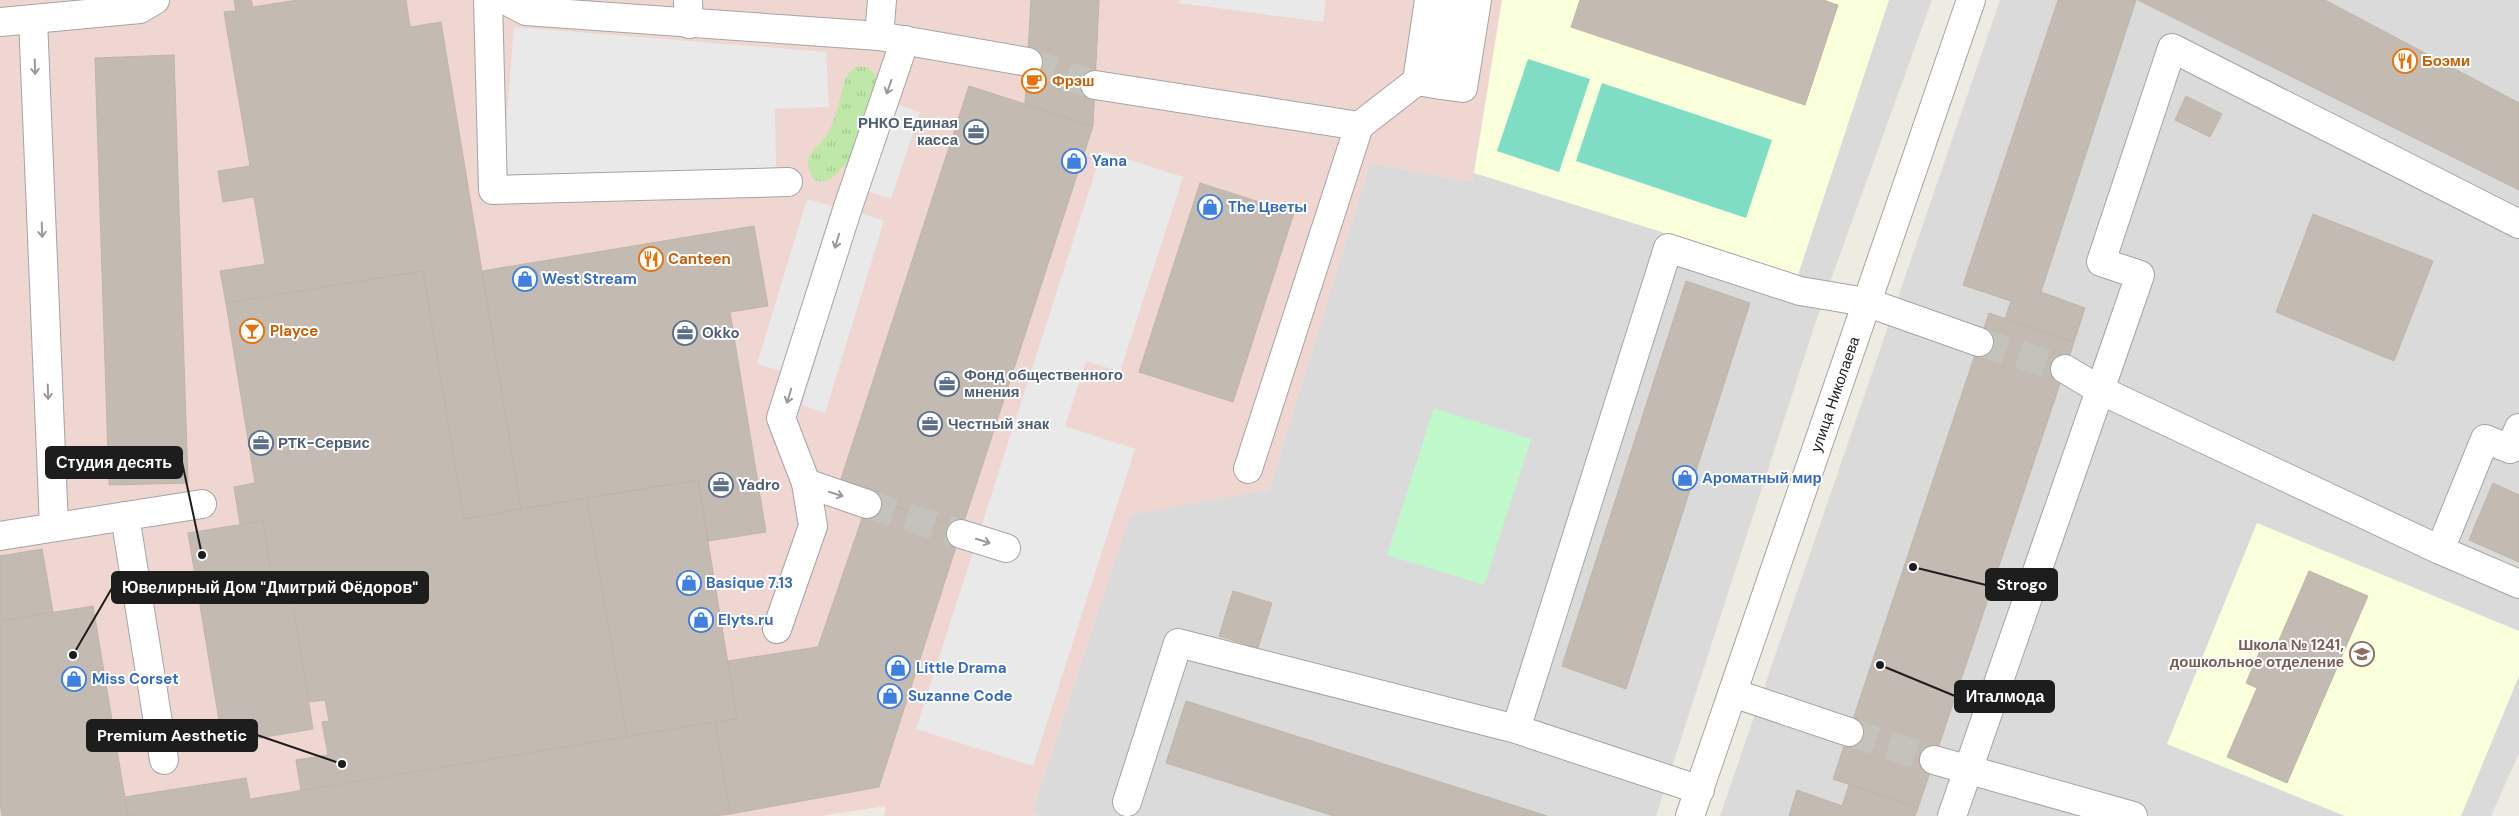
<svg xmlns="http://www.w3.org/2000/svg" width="2519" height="816" font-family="'DM Sans',sans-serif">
<defs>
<pattern id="grass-tufts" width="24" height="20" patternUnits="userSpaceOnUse" patternTransform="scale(1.25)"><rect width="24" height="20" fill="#bfe8a8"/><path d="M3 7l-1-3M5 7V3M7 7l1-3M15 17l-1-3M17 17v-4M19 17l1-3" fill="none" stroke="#a4c790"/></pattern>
</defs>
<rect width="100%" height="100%" fill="#eeece2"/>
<g fill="#dbdada">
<path d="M 1502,0 L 1932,0 L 1816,321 L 1656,816 L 1044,816 L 1032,813 L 1130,514 L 1269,490 L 1370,163 L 1472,182 Z"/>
<path d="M 2000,0 L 2519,0 L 2519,753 L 2491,816 L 1720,816 Z"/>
</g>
<path fill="#efd6d1" d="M 0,0 L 1502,0 L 1472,182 L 1370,163 L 1269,490 L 1130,515 L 1032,813 L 1044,816 L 884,816 L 886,806 L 820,816 L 0,816 Z"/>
<g fill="#faffdb">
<path d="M 1502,0 L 1889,0 L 1798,275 L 1474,173 Z"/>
<path d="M 2257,523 L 2519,631 L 2519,676 L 2461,816 L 2345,816 L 2167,744 Z"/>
</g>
<path fill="url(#grass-tufts)" d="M 856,67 L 868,67 L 879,79 L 856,155 L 832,178 L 823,182 L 814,180 C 797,150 821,151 830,129 C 837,114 841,96 845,79 L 849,73 Z"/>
<path fill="#bff9cb" d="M 1434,408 L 1531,439 L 1484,585 L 1387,555 Z"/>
<g fill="#80ddc5">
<path d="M 1528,59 L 1590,79 L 1559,172 L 1497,151 Z"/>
<path d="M 1602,83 L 1772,140 L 1746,218 L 1576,161 Z"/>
</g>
<g fill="#e9e9e9">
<path d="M 1180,0 L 1326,0 L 1323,22 L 1179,3 Z"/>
<path d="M 514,27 L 826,52 L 829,107 L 775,109 L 776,168 L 502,175 Z"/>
<path d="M 895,104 L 920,112 L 891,199 L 867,191 Z"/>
<path d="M 1102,151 L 1183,177 L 1120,372 L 1086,361 L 1065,426 L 1135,449 L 1033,766 L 916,729 Z"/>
<path d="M 807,199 L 832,206 L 781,371 L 757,364 Z"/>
<path d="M 860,213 L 884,221 L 825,413 L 802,405 Z"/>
</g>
<g fill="#c3bbb2" stroke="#bfb4a5">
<path d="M 234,0 L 251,0 L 253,7 L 298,0 L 406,0 L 410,27 L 441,22 L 521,509 L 464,519 L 423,271 L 226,303 L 220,271 L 265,264 L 254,197 L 223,202 L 218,171 L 250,166 L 224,12 L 236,11 Z"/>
<path d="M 1031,0 L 1099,0 L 1093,126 L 1025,104 Z"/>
<path d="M 1580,0 L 1823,0 L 1838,5 L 1805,105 L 1571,27 Z"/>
<path d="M 2058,0 L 2136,0 L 2041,292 L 2085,308 L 2074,342 L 2005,319 L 2011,301 L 1963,285 Z"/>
<path d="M 2138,0 L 2325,0 L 2519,103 L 2519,190 Z"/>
<path d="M 174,55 L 188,483 L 109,485 L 95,58 Z"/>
<path d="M 969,86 L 1093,126 L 962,528 L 869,498 L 840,482 Z"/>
<path d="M 2186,96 L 2222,114 L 2210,137 L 2175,120 Z"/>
<path d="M 1200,183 L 1294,213 L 1233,402 L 1139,372 Z"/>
<path d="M 2313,214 L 2433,261 L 2394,361 L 2276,312 Z"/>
<path d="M 754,226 L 768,306 L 730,312 L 766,532 L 708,541 L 698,480 L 521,509 L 482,271 Z"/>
<path d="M 423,271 L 464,519 L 587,498 L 627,737 L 301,791 L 296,760 L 328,755 L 322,722 L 329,721 L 325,700 L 309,702 L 288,575 L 272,578 L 263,521 L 240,524 L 234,487 L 255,483 L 226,303 Z"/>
<path d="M 1686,281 L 1750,303 L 1626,689 L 1562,666 Z"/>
<path d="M 1989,313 L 2074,342 L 1918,808 L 1833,779 Z"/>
<path d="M 698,480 L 737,719 L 627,737 L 587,498 Z"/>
<path d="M 2493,483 L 2519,495 L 2519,562 L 2469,540 Z"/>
<path d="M 869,498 L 962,528 L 879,787 L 730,814 L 715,722 L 737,719 L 728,661 L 818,647 Z"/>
<path d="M 263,521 L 272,578 L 288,575 L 313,729 L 223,744 L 188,533 Z"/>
<path d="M 42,549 L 53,612 L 0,621 L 0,556 Z"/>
<path d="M 2309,571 L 2368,596 L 2287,783 L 2227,757 L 2257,688 L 2246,683 L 2264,641 L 2276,647 Z"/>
<path d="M 1233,591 L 1272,603 L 1258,648 L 1219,636 Z"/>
<path d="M 93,606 L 128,816 L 2,816 L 0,803 L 0,621 Z"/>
<path d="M 1186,701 L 1547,816 L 1334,816 L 1166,763 Z"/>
<path d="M 715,722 L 730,814 L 715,816 L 128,816 L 125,797 L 246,778 L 250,799 Z"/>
<path d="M 1849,785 L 1918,808 L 1915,816 L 1789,816 L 1797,790 L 1842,806 Z"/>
</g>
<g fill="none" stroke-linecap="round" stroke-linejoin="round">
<g stroke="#c4c3bb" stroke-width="28" stroke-dasharray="28 14" stroke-linecap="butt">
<path d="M 1028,62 L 1095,85"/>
<path d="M 1979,342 L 2065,369"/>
<path d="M 867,504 L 961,534"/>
<path d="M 1849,732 L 1934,760"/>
</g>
<defs>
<g id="minor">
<path d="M 488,0 L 493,190 L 788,182"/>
<path d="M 505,0 L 526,11 L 879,36 L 1028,62"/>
<path d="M 688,0 L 689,24"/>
<path d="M 33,19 L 54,527"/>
<path d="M 0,22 L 140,9 L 155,0"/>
<path d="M 879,36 L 882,0"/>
<path d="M 1417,81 L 1429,0"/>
<path d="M 1095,85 L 1359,126 L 1417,81 L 1441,85 L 1454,0"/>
<path d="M 1441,85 L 1463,88 L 1477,0"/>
<path d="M 2065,369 L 2100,390 L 2440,550 L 2519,584"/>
<path d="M 1248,469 L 1359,126"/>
<path d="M 806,483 L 867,504"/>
<path d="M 125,516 L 164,760"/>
<path d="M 961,534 L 1006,548"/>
<path d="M 0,536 L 202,504"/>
<path d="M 2440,550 L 2485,439 L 2510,449 L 2519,428"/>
<path d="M 777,629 L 813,526 L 806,483 L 781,418 L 848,207 L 905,40"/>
<path d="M 1733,693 L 1849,732"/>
<path d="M 1934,760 L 2133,816"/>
<path d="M 1700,790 L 1516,729 L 1668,248 L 1800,291 L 1866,302 L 1979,342"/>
<path d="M 1127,802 L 1178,643 L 1516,729"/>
<path id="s1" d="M 1690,816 L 1971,0"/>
<path d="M 1952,816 L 2140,275 L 2101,262 L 2172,48 L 2519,224"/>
</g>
</defs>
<use href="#minor" stroke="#a4a4a4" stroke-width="30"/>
<use href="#minor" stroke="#fff" stroke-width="28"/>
</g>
<defs><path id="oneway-shaft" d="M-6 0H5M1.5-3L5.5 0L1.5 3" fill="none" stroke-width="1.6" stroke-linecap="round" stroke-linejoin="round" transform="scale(1.25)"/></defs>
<g stroke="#999">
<use href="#oneway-shaft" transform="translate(35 67) rotate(88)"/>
<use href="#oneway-shaft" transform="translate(889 87) rotate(109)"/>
<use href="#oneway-shaft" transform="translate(42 230) rotate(88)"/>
<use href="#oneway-shaft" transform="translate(837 241) rotate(107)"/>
<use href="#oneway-shaft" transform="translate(48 392) rotate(88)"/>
<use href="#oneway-shaft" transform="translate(789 396) rotate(107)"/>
<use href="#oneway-shaft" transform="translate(836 494) rotate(18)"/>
<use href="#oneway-shaft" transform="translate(983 541) rotate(17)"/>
</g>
<defs>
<symbol id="restaurant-ring" viewBox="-11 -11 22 22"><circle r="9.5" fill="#fff" stroke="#e8710a" stroke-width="1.5"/><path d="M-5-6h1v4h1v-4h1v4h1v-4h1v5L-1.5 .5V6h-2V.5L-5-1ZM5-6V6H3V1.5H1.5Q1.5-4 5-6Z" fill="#e8710a"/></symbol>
<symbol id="cafe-ring" viewBox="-11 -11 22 22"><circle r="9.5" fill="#fff" stroke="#e8710a" stroke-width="1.5"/><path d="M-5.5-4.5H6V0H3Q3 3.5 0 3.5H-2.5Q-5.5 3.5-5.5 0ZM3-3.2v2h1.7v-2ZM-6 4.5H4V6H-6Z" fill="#e8710a"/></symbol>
<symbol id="office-ring" viewBox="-11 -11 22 22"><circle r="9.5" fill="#fff" stroke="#5c6f8a" stroke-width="1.5"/><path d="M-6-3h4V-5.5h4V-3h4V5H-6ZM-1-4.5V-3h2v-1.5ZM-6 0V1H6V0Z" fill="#5c6f8a"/></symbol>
<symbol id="shop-ring" viewBox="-11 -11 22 22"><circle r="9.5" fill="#fff" stroke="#3f7fe0" stroke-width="1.5"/><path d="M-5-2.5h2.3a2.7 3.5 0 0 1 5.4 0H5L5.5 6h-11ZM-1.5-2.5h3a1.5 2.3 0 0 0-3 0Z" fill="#3f7fe0"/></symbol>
<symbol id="bar-ring" viewBox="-11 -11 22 22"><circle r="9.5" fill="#fff" stroke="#e8710a" stroke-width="1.5"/><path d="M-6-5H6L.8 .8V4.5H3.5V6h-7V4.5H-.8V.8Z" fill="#e8710a"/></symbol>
<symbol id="school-ring" viewBox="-11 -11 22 22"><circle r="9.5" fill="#fff" stroke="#8d6e63" stroke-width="1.5"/><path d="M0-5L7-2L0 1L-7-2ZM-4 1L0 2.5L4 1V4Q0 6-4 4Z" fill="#8d6e63"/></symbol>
</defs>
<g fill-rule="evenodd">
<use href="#restaurant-ring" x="2391" y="47" width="28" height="28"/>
<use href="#cafe-ring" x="1020" y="67" width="28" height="28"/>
<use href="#office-ring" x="962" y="118" width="28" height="28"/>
<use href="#shop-ring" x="1060" y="147" width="28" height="28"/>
<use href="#shop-ring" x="1196" y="193" width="28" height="28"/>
<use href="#restaurant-ring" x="637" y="245" width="28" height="28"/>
<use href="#shop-ring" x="511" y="265" width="28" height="28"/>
<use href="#bar-ring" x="238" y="317" width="28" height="28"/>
<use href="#office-ring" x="671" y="319" width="28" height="28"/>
<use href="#office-ring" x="933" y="370" width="28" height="28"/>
<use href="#office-ring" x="916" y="410" width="28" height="28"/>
<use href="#office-ring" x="247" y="429" width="28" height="28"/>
<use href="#shop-ring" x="1671" y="464" width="28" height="28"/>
<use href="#office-ring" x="707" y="471" width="28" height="28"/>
<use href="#shop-ring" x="675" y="569" width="28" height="28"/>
<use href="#shop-ring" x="687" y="606" width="28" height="28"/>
<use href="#school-ring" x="2348" y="640" width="28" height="28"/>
<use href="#shop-ring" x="884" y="654" width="28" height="28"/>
<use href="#shop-ring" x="60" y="665" width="28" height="28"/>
<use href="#shop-ring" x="876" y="682" width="28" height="28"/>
</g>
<g text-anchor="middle" stroke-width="4" stroke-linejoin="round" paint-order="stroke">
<g font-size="15" font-weight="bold" fill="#c56008" stroke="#fff" text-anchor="start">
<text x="2422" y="66">Боэми</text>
<text x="1052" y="86">Фрэш</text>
<text x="668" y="264">Canteen</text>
<text x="270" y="336">Playce</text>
</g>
<g font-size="15" font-weight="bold" fill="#4e5e75" stroke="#fff" text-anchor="start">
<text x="958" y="128" text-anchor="end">РНКО Единая<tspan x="958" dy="17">касса</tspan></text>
<text x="702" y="338">Okko</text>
<text x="964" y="380">Фонд общественного<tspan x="964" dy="17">мнения</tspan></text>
<text x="948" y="429">Честный знак</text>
<text x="278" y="448">РТК-Сервис</text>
<text x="738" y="490">Yadro</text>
</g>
<g font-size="15" font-weight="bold" fill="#366cbe" stroke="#fff" text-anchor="start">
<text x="1092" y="166">Yana</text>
<text x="1228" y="212">The Цветы</text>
<text x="542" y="284">West Stream</text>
<text x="1702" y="483">Ароматный мир</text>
<text x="706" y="588">Basique 7.13</text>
<text x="718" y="625">Elyts.ru</text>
<text x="916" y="673">Little Drama</text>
<text x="92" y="684">Miss Corset</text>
<text x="908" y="701">Suzanne Code</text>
</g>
<g font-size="15" fill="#1d1d1d" stroke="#fff">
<text dy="5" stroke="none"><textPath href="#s1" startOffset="446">улица Николаева</textPath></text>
</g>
<g font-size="15" font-weight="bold" fill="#785e54" stroke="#fff" text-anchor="end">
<text x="2344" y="650">Школа № 1241,<tspan x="2344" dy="17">дошкольное отделение</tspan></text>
</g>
</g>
<path fill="none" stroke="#1d1d1d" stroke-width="2" d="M202 555L182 462M1913 567L1986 585M73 655L112 588M1880 665L1955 696M342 764L257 735"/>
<g fill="#1d1d1d" stroke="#fff" stroke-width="2">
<circle cx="202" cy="555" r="5"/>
<circle cx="1913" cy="567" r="5"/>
<circle cx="73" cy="655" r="5"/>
<circle cx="1880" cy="665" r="5"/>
<circle cx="342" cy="764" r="5"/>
</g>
<g fill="#1d1d1d" stroke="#1d1d1d" stroke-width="2">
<rect x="46" y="447" width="136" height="31" rx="5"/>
<rect x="1986" y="569" width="71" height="31" rx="5"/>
<rect x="112" y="572" width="316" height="31" rx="5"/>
<rect x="1955" y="681" width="99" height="31" rx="5"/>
<rect x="87" y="720" width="170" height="31" rx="5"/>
</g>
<g font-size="16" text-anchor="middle" font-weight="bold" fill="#fff">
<text x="114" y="468">Студия десять</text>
<text x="2022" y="590">Strogo</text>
<text x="270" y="593">Ювелирный Дом "Дмитрий Фёдоров"</text>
<text x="2005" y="702">Италмода</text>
<text x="172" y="741">Premium Aesthetic</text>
</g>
</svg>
